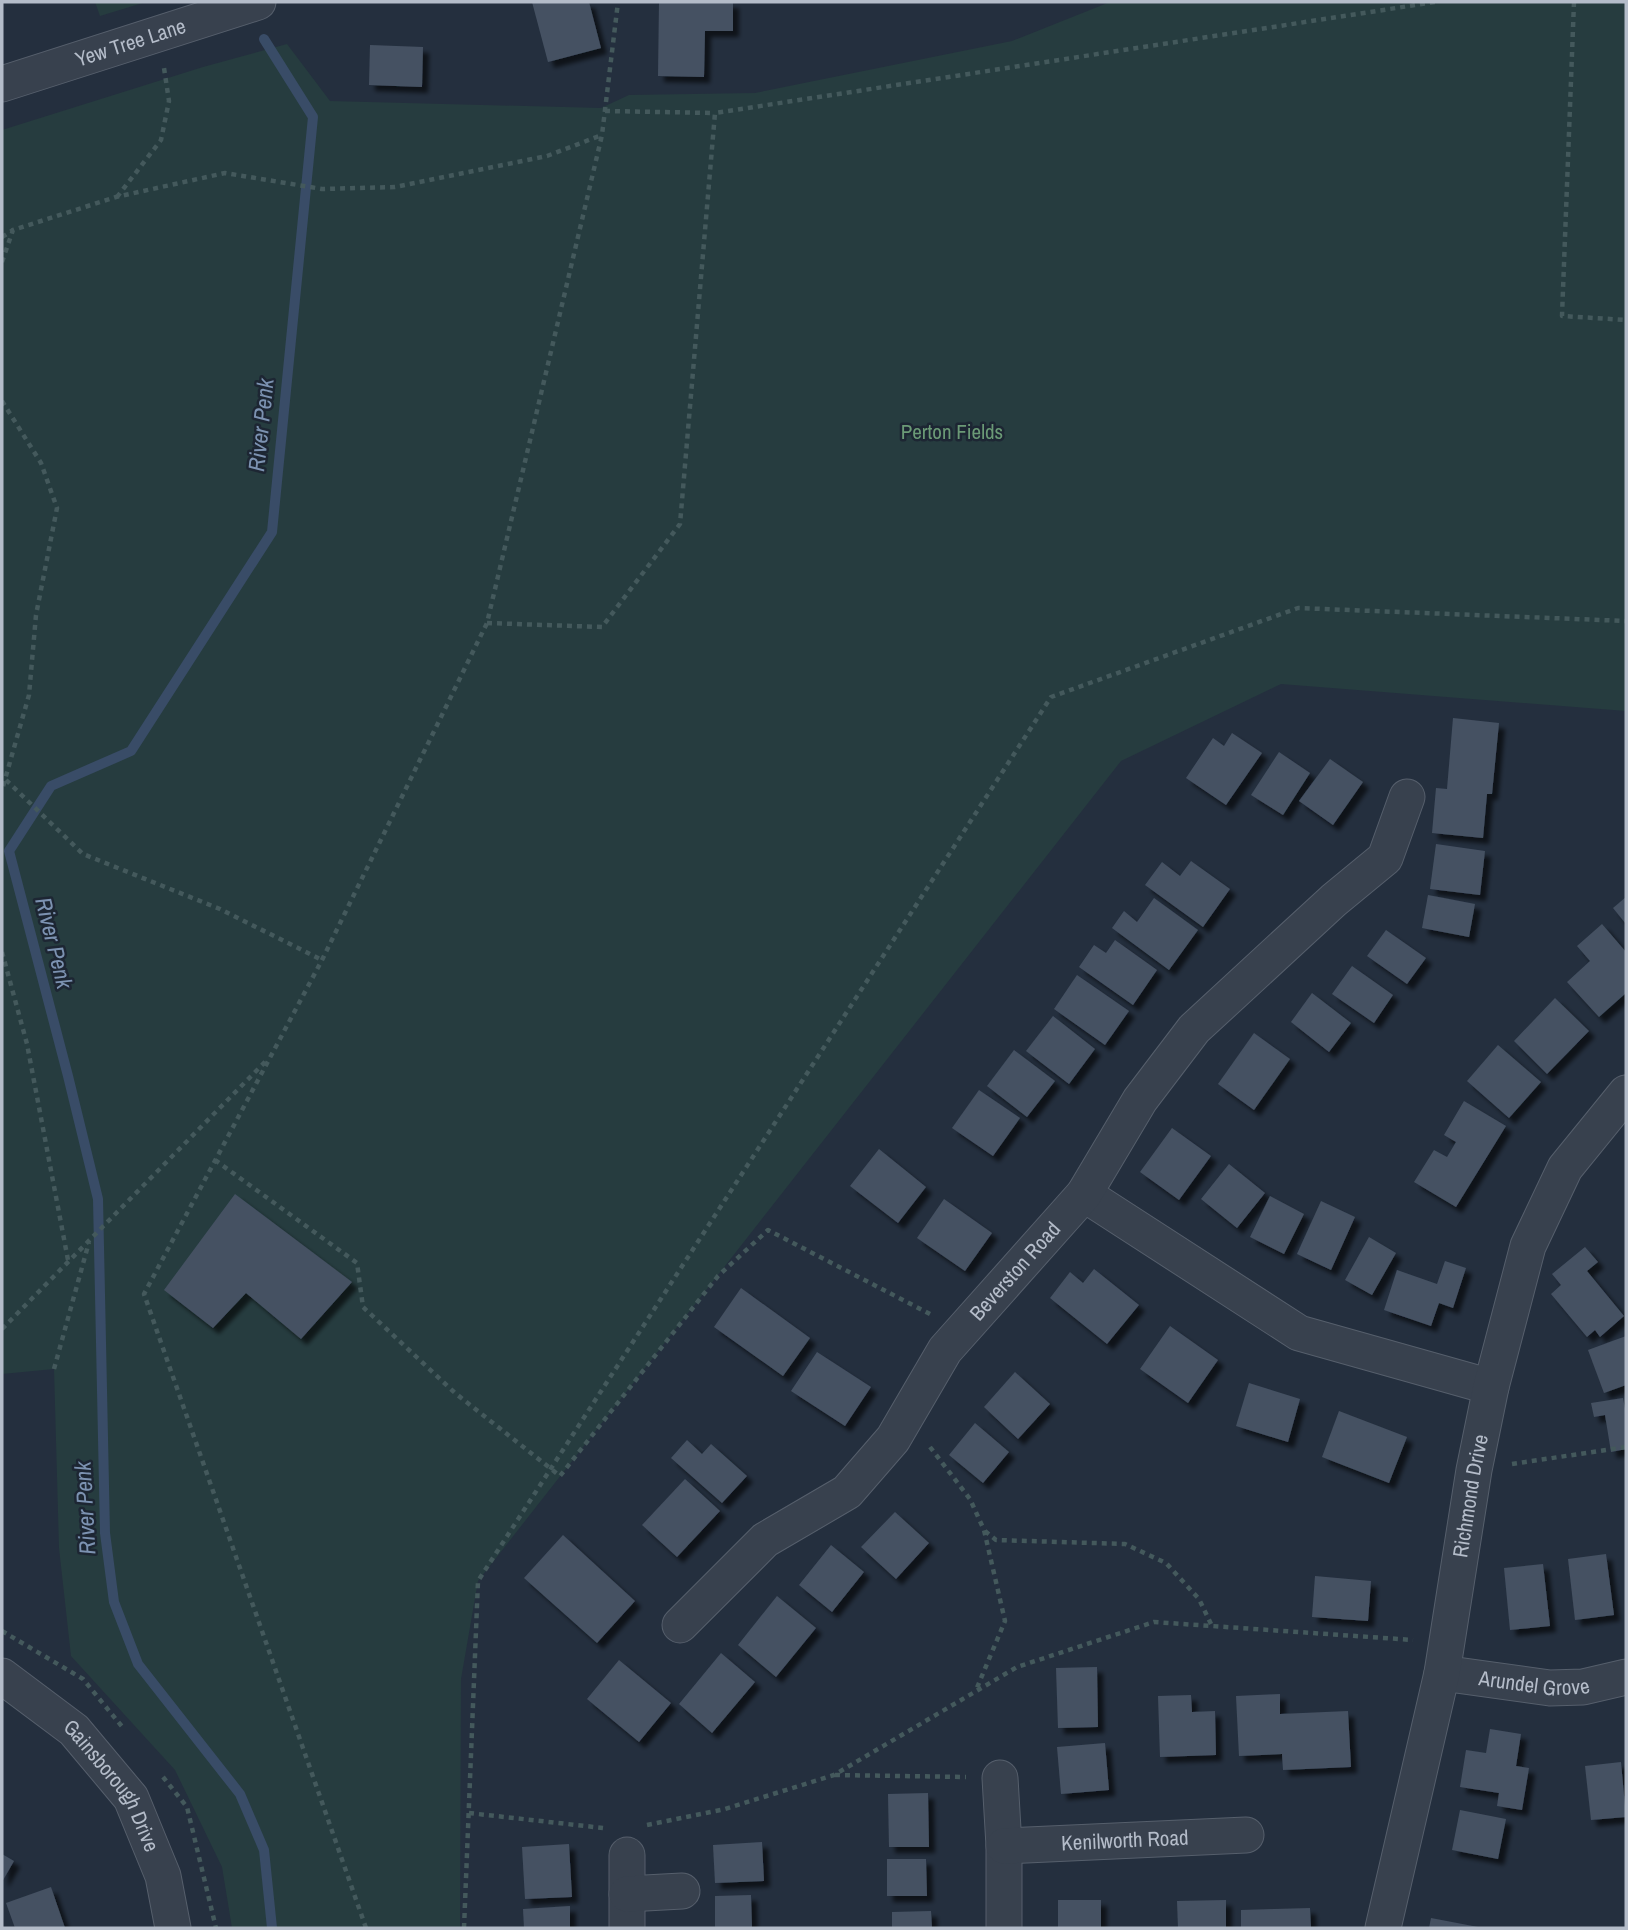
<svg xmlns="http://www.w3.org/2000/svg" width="1628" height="1930" font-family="'Archivo Narrow',sans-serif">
<defs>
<filter id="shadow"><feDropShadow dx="6" dy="6" stdDeviation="2" flood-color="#0009"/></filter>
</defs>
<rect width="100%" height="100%" fill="#242f3e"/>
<g fill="#263c3f">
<path d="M 95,2 L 146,2 L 100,16 Z"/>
<path d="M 1110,2 L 1626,2 L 1626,711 L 1281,684 L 1121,761 L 478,1581 L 461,1679 L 460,1928 L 232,1928 L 222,1867 L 175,1770 L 71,1656 L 59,1548 L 54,1369 L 2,1374 L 2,130 L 203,67 L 287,44 L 330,101 L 601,108 L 629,95 L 755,93 L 1012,41 Z"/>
</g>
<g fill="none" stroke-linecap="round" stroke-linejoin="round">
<path stroke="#394c67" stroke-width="10" d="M 264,39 L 313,117 L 272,532 L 131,751 L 51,786 L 9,851 L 68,1076 L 98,1199 L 105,1533 L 114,1602 L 138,1664 L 240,1794 L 264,1850 L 272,1928"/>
</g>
<g fill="#455162" filter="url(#shadow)">
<path d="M 532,2 L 589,2 L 601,48 L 548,62 Z"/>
<path d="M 659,2 L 733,2 L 733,31 L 705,31 L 704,77 L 658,76 Z"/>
<path d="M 370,45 L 423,47 L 422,87 L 369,85 Z"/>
<path d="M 1453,718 L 1499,723 L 1492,794 L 1487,794 L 1483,838 L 1432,833 L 1436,788 L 1447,789 Z"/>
<path d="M 1232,733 L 1262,753 L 1226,805 L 1186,778 L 1213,738 L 1224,746 Z"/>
<path d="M 1279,752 L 1310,773 L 1283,815 L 1251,795 Z"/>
<path d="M 1330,759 L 1363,782 L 1333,825 L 1299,801 Z"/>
<path d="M 1436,844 L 1485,851 L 1480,895 L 1430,889 Z"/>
<path d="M 1191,861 L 1230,889 L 1203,927 L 1145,885 L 1162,862 L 1180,876 Z"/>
<path d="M 1428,895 L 1475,904 L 1469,937 L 1422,928 Z"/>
<path d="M 1626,897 L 1626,924 L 1613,908 Z"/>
<path d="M 1154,898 L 1198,930 L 1169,970 L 1112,928 L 1124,911 L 1137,922 Z"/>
<path d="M 1602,924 L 1626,952 L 1626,993 L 1599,1017 L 1567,982 L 1590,961 L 1577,946 Z"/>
<path d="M 1386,930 L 1426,958 L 1407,984 L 1367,956 Z"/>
<path d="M 1115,940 L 1157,970 L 1133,1005 L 1079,967 L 1094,945 L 1106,953 Z"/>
<path d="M 1352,966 L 1393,995 L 1374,1023 L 1332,994 Z"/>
<path d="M 1077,975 L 1129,1011 L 1105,1045 L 1054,1009 Z"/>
<path d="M 1312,993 L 1351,1023 L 1329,1052 L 1291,1022 Z"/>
<path d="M 1555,998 L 1589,1031 L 1547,1074 L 1514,1041 Z"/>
<path d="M 1053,1016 L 1095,1049 L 1069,1084 L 1026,1051 Z"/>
<path d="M 1254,1033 L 1290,1059 L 1254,1110 L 1218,1084 Z"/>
<path d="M 1498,1045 L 1541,1082 L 1509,1118 L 1467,1081 Z"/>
<path d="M 1014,1050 L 1055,1081 L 1027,1117 L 987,1086 Z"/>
<path d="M 979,1090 L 1020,1118 L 993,1156 L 952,1128 Z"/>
<path d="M 1464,1101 L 1506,1126 L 1456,1207 L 1414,1182 L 1434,1150 L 1447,1157 L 1456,1142 L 1444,1135 Z"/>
<path d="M 1172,1128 L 1211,1156 L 1179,1200 L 1140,1172 Z"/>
<path d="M 879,1149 L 926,1187 L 898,1223 L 850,1186 Z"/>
<path d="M 1229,1164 L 1265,1193 L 1237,1228 L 1201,1199 Z"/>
<path d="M 235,1194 L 352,1282 L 301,1339 L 246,1293 L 213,1328 L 164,1290 Z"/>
<path d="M 1270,1196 L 1304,1214 L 1284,1254 L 1250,1237 Z"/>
<path d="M 944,1199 L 992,1233 L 965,1271 L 917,1238 Z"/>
<path d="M 1321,1201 L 1355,1217 L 1331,1270 L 1297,1254 Z"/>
<path d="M 1369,1237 L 1396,1253 L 1372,1295 L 1345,1280 Z"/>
<path d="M 1585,1247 L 1598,1262 L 1587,1271 L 1624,1316 L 1600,1337 L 1595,1330 L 1587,1337 L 1551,1294 L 1561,1285 L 1552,1274 Z"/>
<path d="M 1445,1261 L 1466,1268 L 1453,1308 L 1439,1303 L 1431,1326 L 1384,1310 L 1397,1270 L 1437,1284 Z"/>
<path d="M 1094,1269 L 1139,1305 L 1107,1344 L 1050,1298 L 1070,1272 L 1083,1283 Z"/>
<path d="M 741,1288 L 810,1338 L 783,1376 L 714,1327 Z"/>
<path d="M 1170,1326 L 1218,1360 L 1188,1403 L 1140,1369 Z"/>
<path d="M 1626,1336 L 1626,1385 L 1604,1393 L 1588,1350 Z"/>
<path d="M 817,1352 L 871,1387 L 845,1426 L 791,1391 Z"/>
<path d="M 1015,1372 L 1050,1404 L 1018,1439 L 984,1407 Z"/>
<path d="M 1249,1383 L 1300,1399 L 1288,1442 L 1236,1426 Z"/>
<path d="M 1623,1398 L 1626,1414 L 1626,1449 L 1611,1452 L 1605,1415 L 1594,1417 L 1591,1403 Z"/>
<path d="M 1339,1411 L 1407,1437 L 1389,1483 L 1322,1457 Z"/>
<path d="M 975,1423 L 1009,1452 L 983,1483 L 949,1455 Z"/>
<path d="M 687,1440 L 702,1454 L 711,1444 L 747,1476 L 722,1503 L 671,1458 Z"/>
<path d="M 685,1479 L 720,1511 L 677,1557 L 642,1525 Z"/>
<path d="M 895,1512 L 929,1543 L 896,1579 L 861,1547 Z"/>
<path d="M 563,1535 L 635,1601 L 597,1643 L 524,1578 Z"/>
<path d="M 831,1545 L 864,1572 L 832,1612 L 799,1585 Z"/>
<path d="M 1606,1554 L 1614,1615 L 1575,1620 L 1568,1559 Z"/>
<path d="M 1543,1564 L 1550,1626 L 1510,1630 L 1504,1568 Z"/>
<path d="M 1315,1576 L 1371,1581 L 1368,1621 L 1312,1617 Z"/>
<path d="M 777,1596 L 816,1628 L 776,1677 L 738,1645 Z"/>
<path d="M 721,1653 L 755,1682 L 712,1733 L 679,1704 Z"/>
<path d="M 619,1660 L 671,1703 L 639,1742 L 587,1699 Z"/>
<path d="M 1097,1667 L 1098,1727 L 1058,1728 L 1056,1668 Z"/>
<path d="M 1280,1694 L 1280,1714 L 1348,1711 L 1351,1767 L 1283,1770 L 1282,1754 L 1239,1756 L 1236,1696 Z"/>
<path d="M 1191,1695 L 1192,1712 L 1215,1711 L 1216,1755 L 1160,1757 L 1158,1696 Z"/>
<path d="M 1490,1729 L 1521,1734 L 1516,1766 L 1529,1768 L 1522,1810 L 1497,1806 L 1499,1793 L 1460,1787 L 1466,1750 L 1486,1753 Z"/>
<path d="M 1105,1743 L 1109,1790 L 1061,1794 L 1057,1747 Z"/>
<path d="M 1621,1762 L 1626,1817 L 1591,1820 L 1585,1766 Z"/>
<path d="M 928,1793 L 929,1847 L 889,1847 L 888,1794 Z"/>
<path d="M 1460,1810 L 1506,1819 L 1498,1859 L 1452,1850 Z"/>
<path d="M 762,1842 L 764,1881 L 715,1883 L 713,1845 Z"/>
<path d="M 569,1844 L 572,1897 L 525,1899 L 522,1847 Z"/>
<path d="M 2,1854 L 14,1861 L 2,1882 Z"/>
<path d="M 887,1859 L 926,1859 L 927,1896 L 887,1896 Z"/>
<path d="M 51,1887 L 65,1928 L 15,1928 L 6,1903 Z"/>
<path d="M 751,1895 L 752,1928 L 715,1928 L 715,1896 Z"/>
<rect x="1058" y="1900" width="43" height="28"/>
<path d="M 1226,1900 L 1226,1928 L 1178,1928 L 1177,1901 Z"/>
<path d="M 570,1906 L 570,1928 L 524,1928 L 523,1909 Z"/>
<path d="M 1310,1908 L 1311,1928 L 1241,1928 L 1241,1910 Z"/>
<path d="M 931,1911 L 932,1928 L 892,1928 L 892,1912 Z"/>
<path d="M 1431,1918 L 1478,1927 L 1478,1928 L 1429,1928 Z"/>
</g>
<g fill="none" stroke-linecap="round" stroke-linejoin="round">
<defs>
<g id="minor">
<path id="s1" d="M 2,84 L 258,2"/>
<path d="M 1084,1194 L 1299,1333 L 1491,1387"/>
<path id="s2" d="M 680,1625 L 765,1540 L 847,1492 L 893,1439 L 945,1350 L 1084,1194 L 1140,1100 L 1194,1029 L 1334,900 L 1385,858 L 1407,797"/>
<path id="s3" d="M 1442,1673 L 1550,1688 L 1583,1687 L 1626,1677"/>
<path id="s4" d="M 2,1676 L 74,1730 L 131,1798 L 163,1876 L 173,1928"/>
<path d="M 1000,1778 L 1004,1846 L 1004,1928"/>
<path id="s5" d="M 1004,1846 L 1246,1835"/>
<path d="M 627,1855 L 627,1928"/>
<path d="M 627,1894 L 682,1891"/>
<path id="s6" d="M 1383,1928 L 1442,1673 L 1474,1470 L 1491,1387 L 1528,1246 L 1565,1168 L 1626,1093"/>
</g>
</defs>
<use href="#minor" stroke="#565f6c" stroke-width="37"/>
<g stroke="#44595c" stroke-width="4.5" stroke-dasharray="5 5" stroke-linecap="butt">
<path d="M 1574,2 L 1562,316 L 1626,320"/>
<path d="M 605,111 L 715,113"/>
<path d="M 117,197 L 161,140 L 169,101 L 164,68"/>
<path d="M 2,237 L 13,230"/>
<path d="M 2,262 L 13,230 L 116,197 L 225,173 L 322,189 L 395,187 L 547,156 L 602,135"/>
<path d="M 2,401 L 41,463 L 57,508 L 36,615 L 29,695 L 2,790"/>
<path d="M 487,623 L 602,627 L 680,524 L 715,113 L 1435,2"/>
<path d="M 6,780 L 83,854 L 220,909 L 322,960"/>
<path d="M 2,952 L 27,1044 L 68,1260"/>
<path d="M 215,1160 L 357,1263 L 363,1307 L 455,1393 L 560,1476 L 718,1276 L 768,1230 L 930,1314"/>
<path d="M 2,1329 L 266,1061"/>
<path d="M 54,1369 L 89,1242"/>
<path d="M 930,1447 L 970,1499 L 984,1530 L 1005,1621 L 976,1690"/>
<path d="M 1512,1464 L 1626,1447"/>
<path d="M 985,1531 L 996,1540 L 1125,1544 L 1166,1563 L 1199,1599 L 1212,1626"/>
<path d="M 2,1631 L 83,1679 L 124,1729"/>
<path d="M 835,1775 L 966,1777"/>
<path d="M 163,1777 L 187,1807 L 216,1928"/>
<path d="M 469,1813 L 603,1828"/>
<path d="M 647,1825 L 725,1809 L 834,1775 L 1017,1667 L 1154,1622 L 1413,1640"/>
<path d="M 366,1928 L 144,1294 L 322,960 L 487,623 L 602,135 L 618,2"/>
<path d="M 464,1928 L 478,1581 L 1051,697 L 1298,608 L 1626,621"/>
</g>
<use href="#minor" stroke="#38414e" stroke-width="35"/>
</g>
<g text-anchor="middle" stroke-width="5" stroke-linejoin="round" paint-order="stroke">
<g font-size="21" fill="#b4bcc9" stroke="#1d2633">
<text dy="7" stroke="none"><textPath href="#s1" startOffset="135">Yew Tree Lane</textPath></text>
<text dy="7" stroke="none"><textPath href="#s2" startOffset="494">Beverston Road</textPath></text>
<text dy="7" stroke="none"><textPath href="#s6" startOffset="441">Richmond Drive</textPath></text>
<text dy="7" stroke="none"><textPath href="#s3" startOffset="93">Arundel Grove</textPath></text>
<text dy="7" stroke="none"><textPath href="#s4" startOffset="158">Gainsborough Drive</textPath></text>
<text dy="7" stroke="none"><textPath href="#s5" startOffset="121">Kenilworth Road</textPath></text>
</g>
<g font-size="21" fill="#6b9a76" stroke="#1d2633">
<text x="952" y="439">Perton Fields</text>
</g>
<g font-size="23" font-style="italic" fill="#7c92b1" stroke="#1d2633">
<text transform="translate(261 425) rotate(-84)" y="8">River Penk</text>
<text transform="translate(54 943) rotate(76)" y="8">River Penk</text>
<text transform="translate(85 1508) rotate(-93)" y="8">River Penk</text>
</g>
</g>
<rect width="1628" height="1930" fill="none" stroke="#b4bcc9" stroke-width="7"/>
</svg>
